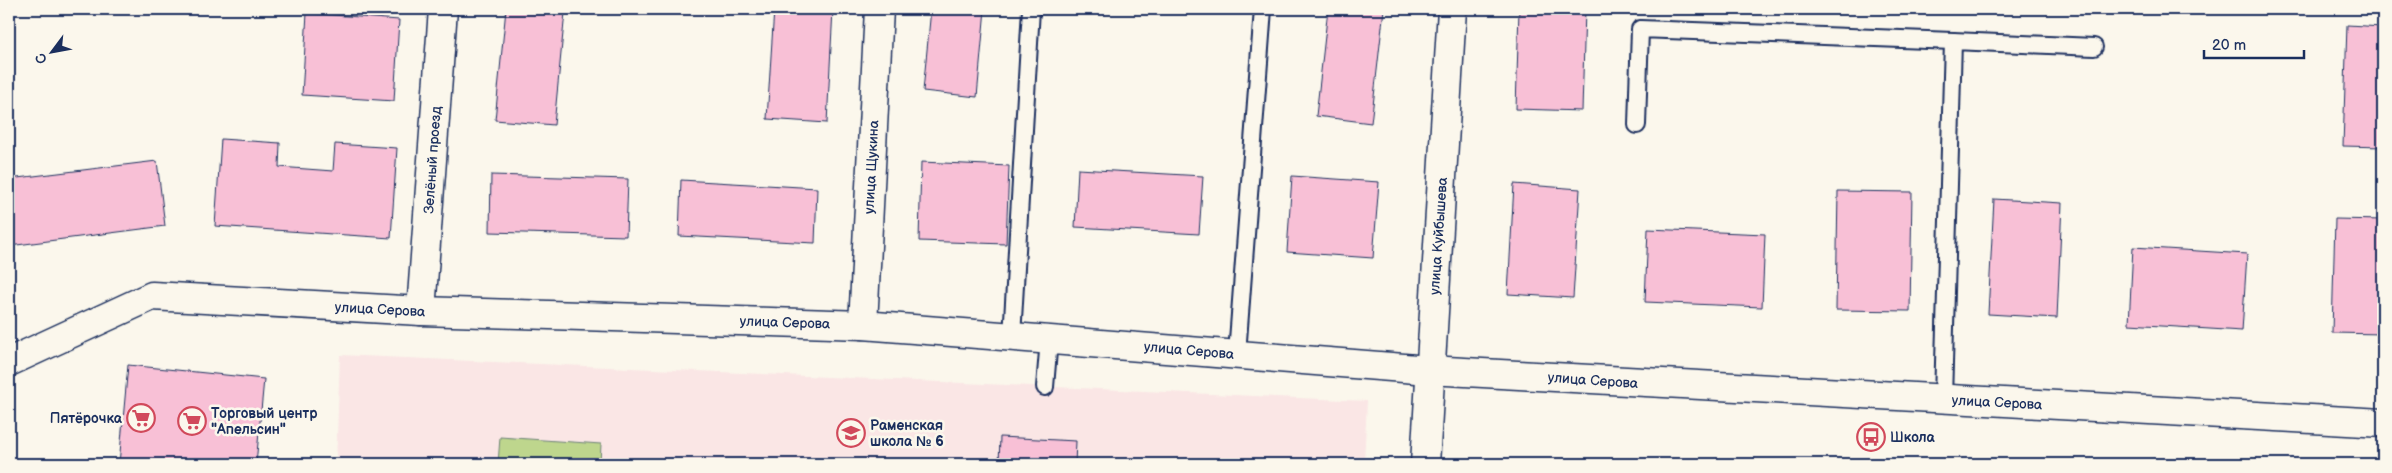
<svg xmlns="http://www.w3.org/2000/svg" width="2392" height="473" font-family="'Balsamiq Sans',sans-serif">
<rect width="100%" height="100%" fill="#fbf7ec"/>
<filter id="ink" filterUnits="userSpaceOnUse"><feTurbulence type="fractalNoise" baseFrequency=".02" numOctaves="2"/><feDisplacementMap in="SourceGraphic" scale="10" xChannelSelector="R" yChannelSelector="G"/><feConvolveMatrix kernelMatrix="1 2 1 2 8 2 1 2 1" color-interpolation-filters="sRGB"/></filter>
<g filter="url(#ink)">
<path fill="#fae6e5" d="M 340,355 L 1367,401 L 1364,464 L 336,464 Z"/>
<path fill="#bed68d" stroke="#6c8276" d="M 500,437 L 601,444 L 600,464 L 498,464 Z"/>
<g fill="#f8c0d6" stroke="#1b2f5e">
<path d="M 506,9 L 565,12 L 554,125 L 495,120 Z"/>
<path d="M 774,9 L 833,9 L 827,123 L 767,119 Z"/>
<path d="M 931,9 L 985,9 L 977,97 L 923,91 Z"/>
<path d="M 1328,9 L 1384,9 L 1371,123 L 1316,116 Z"/>
<path d="M 1519,9 L 1585,9 L 1582,111 L 1516,109 Z"/>
<path d="M 307,13 L 399,20 L 394,101 L 302,95 Z"/>
<path d="M 2347,25 L 2383,27 L 2383,147 L 2343,146 Z"/>
<path d="M 221,139 L 280,143 L 279,167 L 333,171 L 335,144 L 397,148 L 391,238 L 215,226 Z"/>
<path d="M 157,161 L 165,226 L 9,246 L 9,179 Z"/>
<path d="M 921,162 L 1009,166 L 1006,244 L 919,241 Z"/>
<path d="M 1078,169 L 1203,176 L 1199,234 L 1075,227 Z"/>
<path d="M 491,175 L 628,179 L 626,236 L 490,232 Z"/>
<path d="M 1292,176 L 1379,182 L 1373,258 L 1287,252 Z"/>
<path d="M 681,180 L 817,188 L 815,243 L 679,236 Z"/>
<path d="M 1514,184 L 1580,189 L 1573,298 L 1508,294 Z"/>
<path d="M 1838,191 L 1912,192 L 1910,311 L 1836,310 Z"/>
<path d="M 1994,199 L 2062,203 L 2057,318 L 1988,314 Z"/>
<path d="M 2335,219 L 2383,220 L 2383,334 L 2332,333 Z"/>
<path d="M 1648,229 L 1765,234 L 1762,307 L 1645,302 Z"/>
<path d="M 2133,247 L 2247,254 L 2242,331 L 2129,324 Z"/>
<path d="M 128,365 L 264,379 L 256,464 L 119,464 Z"/>
<path d="M 1000,437 L 1076,441 L 1075,464 L 999,464 Z"/>
<path d="M 1238,463 L 1267,464 L 1238,464 Z"/>
</g>
<g fill="none" stroke-linecap="round" stroke-linejoin="round">
<defs>
<g id="lane">
<path d="M 1637,125 L 1640,29 L 1953,41"/>
<path d="M 1012,337 L 1031,9"/>
<path d="M 1237,354 L 1263,9"/>
<path d="M 1045,387 L 1049,339"/>
<path d="M 1943,399 L 1953,41 L 2094,47"/>
</g>
<g id="street">
<path d="M 421,311 L 443,9"/>
<path d="M 863,325 L 879,9"/>
<path d="M 1425,464 L 1452,9"/>
</g>
<path id="secondary" d="M 9,362 L 152,296 L 421,311 L 863,325 L 1429,370 L 2383,423"/>
</defs>
<use href="#lane" stroke="#1b2f5e" stroke-width="20"/>
<use href="#street" stroke="#1b2f5e" stroke-width="31"/>
<use href="#secondary" stroke="#1b2f5e" stroke-width="31"/>
<use href="#lane" stroke="#fbf7ec" stroke-width="16"/>
<use href="#street" stroke="#fbf7ec" stroke-width="28"/>
<use href="#secondary" stroke="#fbf7ec" stroke-width="28"/>
</g>
</g>
<defs>
<symbol id="supermarket-ring" viewBox="-11 -11 22 22"><circle r="9.5" fill="#fbf7ec" stroke="#d1495b" stroke-width="1.5"/><path d="M-6-5.5h2.5l.6 2H6L4.5 2H-2.5L-4.4-4H-6ZM-1.5 3.2a1.3 1.3 0 1 0 .1 0ZM3 3.2a1.3 1.3 0 1 0 .1 0Z" fill="#d1495b"/></symbol>
<symbol id="school-ring" viewBox="-11 -11 22 22"><circle r="9.5" fill="#fbf7ec" stroke="#d1495b" stroke-width="1.5"/><path d="M0-5L7-2L0 1L-7-2ZM-4 1L0 2.5L4 1V4Q0 6-4 4Z" fill="#d1495b"/></symbol>
<symbol id="bus-ring" viewBox="-11 -11 22 22"><circle r="9.5" fill="#fbf7ec" stroke="#d1495b" stroke-width="1.5"/><path d="M-5-6H5V4H4V6H2V4H-2V6H-4V4H-5ZM-3.5-4V0h7V-4ZM-3.5 1.2v1.5H-2V1.2ZM2 1.2v1.5H3.5V1.2Z" fill="#d1495b"/></symbol>
</defs>
<g fill-rule="evenodd">
<use href="#supermarket-ring" x="125" y="402" width="32" height="32"/>
<use href="#supermarket-ring" x="176" y="405" width="32" height="32"/>
<use href="#school-ring" x="835" y="417" width="32" height="32"/>
<use href="#bus-ring" x="1855" y="421" width="32" height="32"/>
</g>
<g text-anchor="middle" stroke-width="5" stroke-linejoin="round" paint-order="stroke">
<g font-size="14" fill="#1b2f5e" stroke="#fbf7ec">
<text transform="translate(432 160) rotate(-86)" y="5">Зелёный проезд</text>
<text transform="translate(871 167) rotate(-87)" y="5">улица Щукина</text>
<text transform="translate(1438 236) rotate(-86)" y="5">улица Куйбышева</text>
<text transform="translate(380 309) rotate(3)" y="5">улица Серова</text>
<text transform="translate(785 322) rotate(2)" y="5">улица Серова</text>
<text transform="translate(1189 350) rotate(5)" y="5">улица Серова</text>
<text transform="translate(1593 380) rotate(4)" y="5">улица Серова</text>
<text transform="translate(1997 402) rotate(3)" y="5">улица Серова</text>
</g>
<g font-size="14" font-weight="bold" fill="#1b2f5e" stroke="#fbf7ec" text-anchor="start">
<text x="211" y="418">Торговый центр<tspan x="211" dy="16">"Апельсин"</tspan></text>
<text x="122" y="423" text-anchor="end">Пятёрочка</text>
<text x="870" y="430">Раменская<tspan x="870" dy="16">школа № 6</tspan></text>
<text x="1890" y="442">Школа</text>
</g>
</g>
<rect width="2392" height="473" fill="none" stroke="#fbf7ec" stroke-width="30"/>
<rect x="15" y="15" width="2362" height="443" fill="none" stroke="#1b2f5e" stroke-width="2" filter="url(#ink)"/>
<g transform="translate(52 52) rotate(238)" stroke="#fbf7ec" stroke-width="4" paint-order="stroke">
<path d="M0-4L9 19L0 12L-9 19Z" fill="#1b2f5e"/>
<text y="-8" font-size="14" font-weight="bold" text-anchor="middle" fill="#1b2f5e">С</text>
</g>
<path d="M2204 50v8h100v-8" fill="none" stroke="#1b2f5e" stroke-width="2.5"/>
<text x="2212" y="50" font-size="15" fill="#1b2f5e" stroke="#fbf7ec" stroke-width="4" paint-order="stroke">20 m</text>
</svg>
